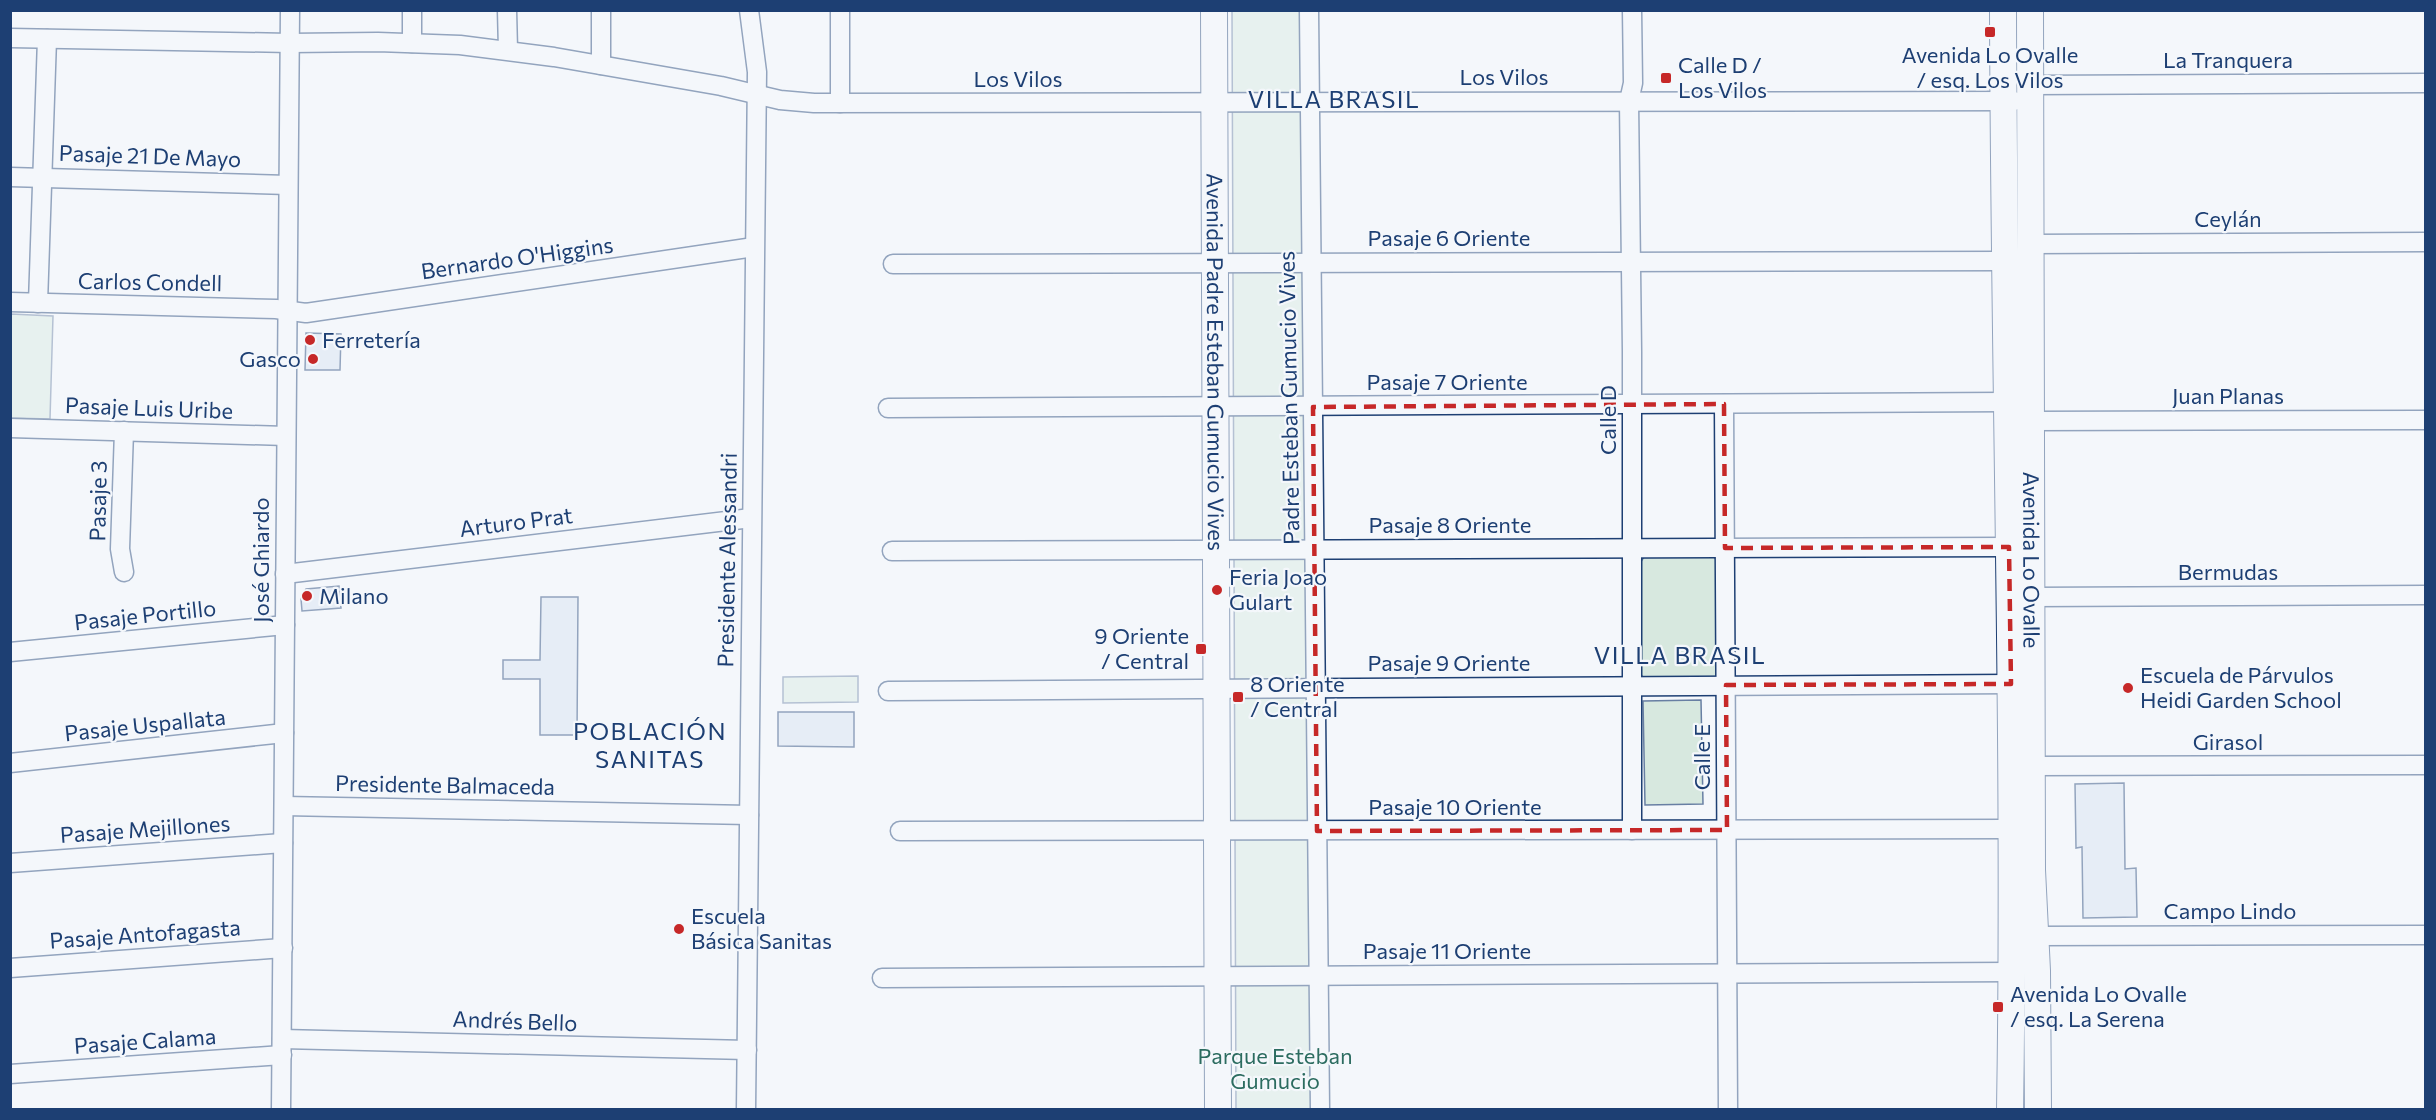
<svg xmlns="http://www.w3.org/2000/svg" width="2436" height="1120" font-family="Commissioner,sans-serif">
<rect width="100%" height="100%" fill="#f4f7fb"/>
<g fill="#d7e8df" stroke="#687fa3" stroke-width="1.5">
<path d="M 1232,11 L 1306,11 L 1314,1109 L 1236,1109 Z"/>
<path d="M 11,314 L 53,316 L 50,419 L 11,418 Z"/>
<path d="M 1712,556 L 1720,561 L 1722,672 L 1715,679 L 1646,680 L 1640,674 L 1640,563 L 1644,557 Z"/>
<path d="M 858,676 L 858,702 L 783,703 L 783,677 Z"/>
<path d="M 1701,700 L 1703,804 L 1645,805 L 1643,701 Z"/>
</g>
<g fill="#d5e0f0" stroke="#1d3f73" stroke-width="1.5">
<path d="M 306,333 L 341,334 L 340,370 L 305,370 Z"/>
<path d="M 339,586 L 341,608 L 302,611 L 301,599 L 306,589 Z"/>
<path d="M 541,597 L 578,597 L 577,735 L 540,735 L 540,679 L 503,679 L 503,660 L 540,660 Z"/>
<path d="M 778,712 L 854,712 L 854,747 L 778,746 Z"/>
<path d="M 2124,783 L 2125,869 L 2136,868 L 2137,917 L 2083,918 L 2082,847 L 2076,848 L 2075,784 Z"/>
</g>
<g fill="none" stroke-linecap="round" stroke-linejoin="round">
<defs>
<g id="street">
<path d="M 507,10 L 508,50"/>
<path d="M 840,10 L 840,103"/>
<path d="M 1309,10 L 1320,1110"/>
<path d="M 10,38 L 290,43 L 378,42 L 460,45 L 554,57 L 721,86 L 780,100 L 814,103 L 2014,101"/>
<path d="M 412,43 L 412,10"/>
<path d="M 601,65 L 601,10"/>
<path d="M 2031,85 L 2426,83"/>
<path d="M 10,177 L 288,185"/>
<path d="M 2031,244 L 2426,242"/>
<path d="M 893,264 L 2005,261"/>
<path d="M 10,302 L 276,309 L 306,313 L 754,247"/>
<path d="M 38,303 L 47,39"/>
<path d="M 1724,404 L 1728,1110"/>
<path d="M 888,408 L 2007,402"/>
<path d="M 2031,421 L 2426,420"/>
<path d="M 10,428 L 286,436"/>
<path d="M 124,431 L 120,549 L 124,572"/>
<path d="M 892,551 L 2009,547"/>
<path d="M 285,574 L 751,518"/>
<path d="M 2031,597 L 2426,595"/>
<path d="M 10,652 L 285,625"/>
<path d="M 888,691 L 2011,684"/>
<path d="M 10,763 L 284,733"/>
<path d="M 2032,766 L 2426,765"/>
<path d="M 284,806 L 749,815"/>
<path d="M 1632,830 L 1632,352 L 1629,101 L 1633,83 L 1632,10"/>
<path d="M 900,831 L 2011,829"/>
<path d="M 10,863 L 283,843"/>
<path d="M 2035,936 L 2426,935"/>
<path d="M 10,968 L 283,948"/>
<path d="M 882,978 L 2012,972"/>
<path d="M 282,1039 L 747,1050"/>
<path d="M 10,1074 L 282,1055"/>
<path d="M 281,1110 L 290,10"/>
<path d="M 746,1110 L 757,72 L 749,10"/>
</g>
<g id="secondary">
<path id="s1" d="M 1214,10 L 1218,1110"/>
<path d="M 2003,10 C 2004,377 2016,743 2010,1110"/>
<path id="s2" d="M 2030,10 L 2032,870 L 2037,971 L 2038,1110"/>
</g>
</defs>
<use href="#street" stroke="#1d3f73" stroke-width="21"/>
<use href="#secondary" stroke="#1d3f73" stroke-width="28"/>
<use href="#street" stroke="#f4f7fb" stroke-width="18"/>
<use href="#secondary" stroke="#f4f7fb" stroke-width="26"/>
</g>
<path d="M0 0H2436V1120H0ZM 1724,404 L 1725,548 L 2009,547 L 2011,684 L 1726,685 L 1727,830 L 1317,831 L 1313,407 Z" fill="#f4f7fb" fill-opacity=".55" fill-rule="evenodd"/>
<path fill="none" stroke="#c62828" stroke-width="4.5" stroke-dasharray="12 8" stroke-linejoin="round" d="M 1724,404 L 1725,548 L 2009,547 L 2011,684 L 1726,685 L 1727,830 L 1317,831 L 1313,407 Z"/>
<g fill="#c62828" stroke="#f4f7fb" stroke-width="2">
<rect x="1984" y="26" width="12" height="12" rx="3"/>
<rect x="1660" y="72" width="12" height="12" rx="3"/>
<circle cx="310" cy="340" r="6"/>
<circle cx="313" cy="359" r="6"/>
<circle cx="1217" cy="590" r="6"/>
<circle cx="307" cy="596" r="6"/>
<rect x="1195" y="643" width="12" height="12" rx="3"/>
<circle cx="2128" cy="688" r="6"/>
<rect x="1232" y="691" width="12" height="12" rx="3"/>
<circle cx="679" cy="929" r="6"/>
<rect x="1992" y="1001" width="12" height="12" rx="3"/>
</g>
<g text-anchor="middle" stroke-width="4.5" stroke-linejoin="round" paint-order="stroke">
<g font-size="22" fill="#1d3f73" stroke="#f4f7fb" text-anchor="start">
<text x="1990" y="63" text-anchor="middle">Avenida Lo Ovalle<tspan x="1990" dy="25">/ esq. Los Vilos</tspan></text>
<text x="1678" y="73">Calle D /<tspan x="1678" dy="25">Los Vilos</tspan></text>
<text x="322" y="348">Ferretería</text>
<text x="301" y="367" text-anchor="end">Gasco</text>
<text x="1229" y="585">Feria Joao<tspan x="1229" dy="25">Gulart</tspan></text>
<text x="319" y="604">Milano</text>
<text x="1189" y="644" text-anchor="end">9 Oriente<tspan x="1189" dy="25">/ Central</tspan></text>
<text x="2140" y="683">Escuela de Párvulos<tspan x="2140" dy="25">Heidi Garden School</tspan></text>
<text x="1250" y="692">8 Oriente<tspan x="1250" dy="25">/ Central</tspan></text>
<text x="691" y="924">Escuela<tspan x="691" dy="25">Básica Sanitas</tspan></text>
<text x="2010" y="1002">Avenida Lo Ovalle<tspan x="2010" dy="25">/ esq. La Serena</tspan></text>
</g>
<g font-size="22" fill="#1d3f73" stroke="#f4f7fb">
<text x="2228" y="68">La Tranquera</text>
<text x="1504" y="85">Los Vilos</text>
<text x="1018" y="87">Los Vilos</text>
<text transform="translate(150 156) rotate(2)" y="8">Pasaje 21 De Mayo</text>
<text x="2228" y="227">Ceylán</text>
<text x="1449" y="246">Pasaje 6 Oriente</text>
<text transform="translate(517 258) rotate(-8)" y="8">Bernardo O'Higgins</text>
<text transform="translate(150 282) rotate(1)" y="8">Carlos Condell</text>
<text dy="8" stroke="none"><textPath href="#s1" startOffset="352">Avenida Padre Esteban Gumucio Vives</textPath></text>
<text x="1447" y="390">Pasaje 7 Oriente</text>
<text x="2228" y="404">Juan Planas</text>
<text transform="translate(1289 398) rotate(-91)" y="8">Padre Esteban Gumucio Vives</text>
<text transform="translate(149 408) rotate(2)" y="8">Pasaje Luis Uribe</text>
<text transform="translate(1608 420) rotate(-90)" y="8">Calle D</text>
<text transform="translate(98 501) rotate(-89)" y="8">Pasaje 3</text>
<text transform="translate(516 522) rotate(-7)" y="8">Arturo Prat</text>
<text x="1450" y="533">Pasaje 8 Oriente</text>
<text transform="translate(261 560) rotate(-90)" y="8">José Ghiardo</text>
<text transform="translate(727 560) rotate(-89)" y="8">Presidente Alessandri</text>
<text dy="8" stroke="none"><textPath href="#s2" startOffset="550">Avenida Lo Ovalle</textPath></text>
<text x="2228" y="580">Bermudas</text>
<text transform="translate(145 615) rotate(-6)" y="8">Pasaje Portillo</text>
<text x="1449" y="671">Pasaje 9 Oriente</text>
<text transform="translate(145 725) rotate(-6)" y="8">Pasaje Uspallata</text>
<text x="2228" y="750">Girasol</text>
<text transform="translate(1702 757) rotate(-90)" y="8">Calle E</text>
<text transform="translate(445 785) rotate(1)" y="8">Presidente Balmaceda</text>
<text x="1455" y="815">Pasaje 10 Oriente</text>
<text transform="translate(145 829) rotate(-4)" y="8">Pasaje Mejillones</text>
<text x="2230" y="919">Campo Lindo</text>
<text transform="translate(145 934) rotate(-4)" y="8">Pasaje Antofagasta</text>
<text x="1447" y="959">Pasaje 11 Oriente</text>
<text transform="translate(515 1021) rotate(2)" y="8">Andrés Bello</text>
<text transform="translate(145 1041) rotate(-4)" y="8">Pasaje Calama</text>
</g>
<g font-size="22" fill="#2c6c60" stroke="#f4f7fb">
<text x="1275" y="1064">Parque Esteban<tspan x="1275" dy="25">Gumucio</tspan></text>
</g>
<g font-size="24" letter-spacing="1.5" fill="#1d3f73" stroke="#f4f7fb">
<text x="1334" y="108">VILLA BRASIL</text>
<text x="1680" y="664">VILLA BRASIL</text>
<text x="650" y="740">POBLACIÓN<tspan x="650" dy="28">SANITAS</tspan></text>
</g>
</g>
<rect width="2436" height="1120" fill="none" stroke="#1d3f73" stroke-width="24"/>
</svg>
